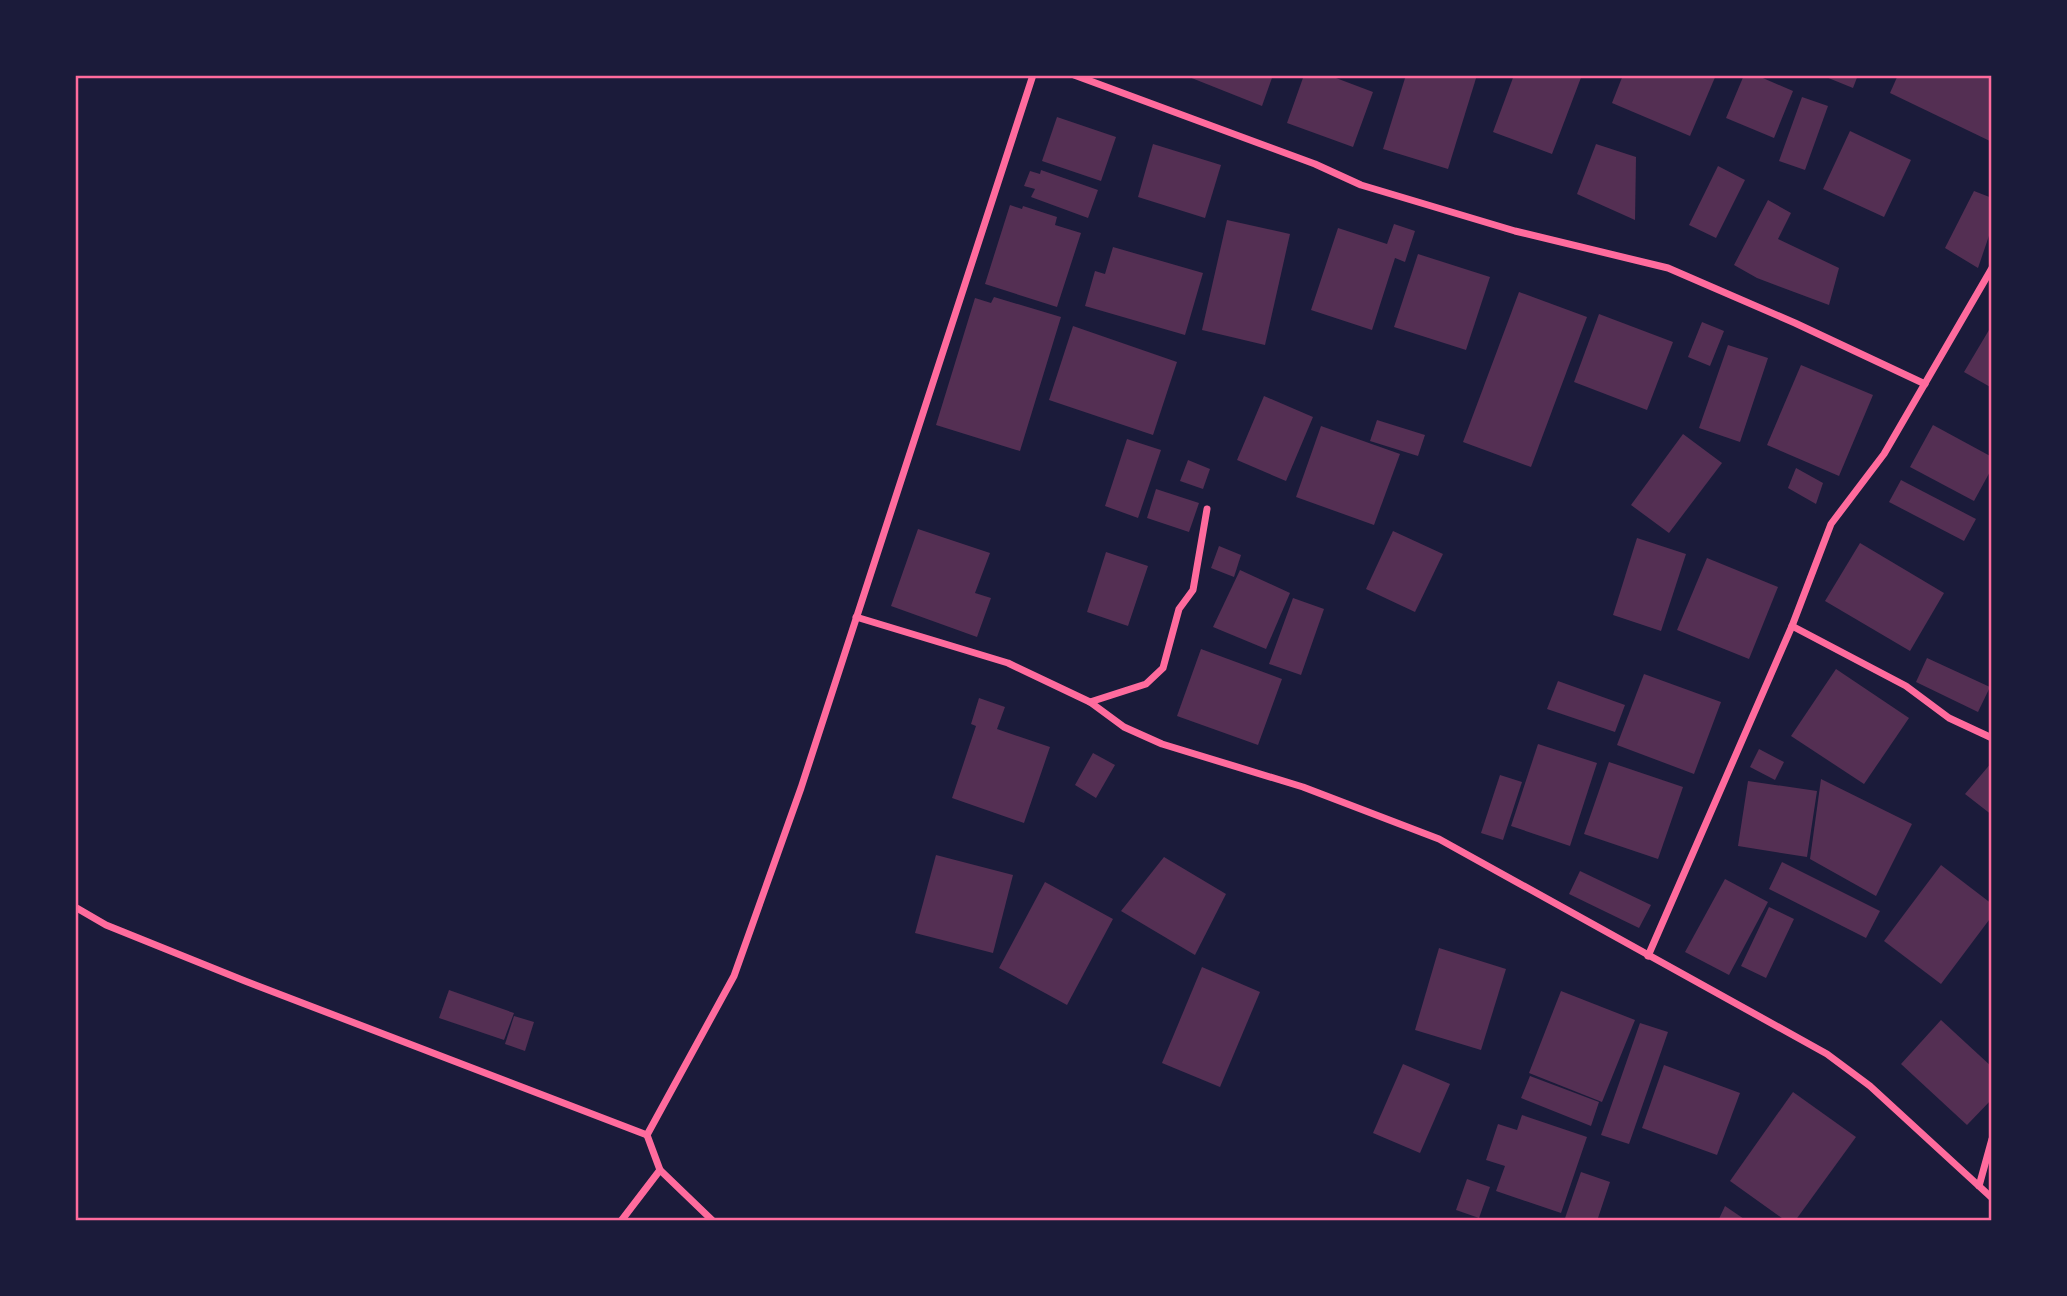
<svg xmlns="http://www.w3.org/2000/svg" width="2067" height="1296" font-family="Quicksand,sans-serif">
<rect width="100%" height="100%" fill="#1b1b3a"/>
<g fill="#542f53">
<path d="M 1184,75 L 1273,75 L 1262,106 Z"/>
<path d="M 1304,75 L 1328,75 L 1373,92 L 1353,147 L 1287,123 Z"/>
<path d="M 1406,75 L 1477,75 L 1448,169 L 1383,149 Z"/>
<path d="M 1514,75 L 1582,75 L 1552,154 L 1493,132 Z"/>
<path d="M 1623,75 L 1716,75 L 1690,136 L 1612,103 Z"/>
<path d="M 1744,75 L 1756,75 L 1793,91 L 1774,138 L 1726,118 Z"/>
<path d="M 1821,75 L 1858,75 L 1853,88 Z"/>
<path d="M 1898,75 L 1992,75 L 1992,142 L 1890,93 Z"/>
<path d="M 1802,97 L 1828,106 L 1805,170 L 1779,161 Z"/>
<path d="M 1057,117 L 1116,137 L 1101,181 L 1042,161 Z"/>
<path d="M 1850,131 L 1911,160 L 1884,217 L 1823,189 Z"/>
<path d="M 1153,144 L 1221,165 L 1205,218 L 1138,197 Z"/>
<path d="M 1596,144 L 1636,157 L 1635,220 L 1577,194 Z"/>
<path d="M 1718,166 L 1745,180 L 1716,238 L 1689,225 Z"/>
<path d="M 1041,170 L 1098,190 L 1088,218 L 1031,197 L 1035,189 L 1024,186 L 1030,171 L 1040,174 Z"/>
<path d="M 1974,191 L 1992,198 L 1992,227 L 1978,268 L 1945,248 Z"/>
<path d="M 1768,200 L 1791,213 L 1778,239 L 1839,268 L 1829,305 L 1757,278 L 1734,265 Z"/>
<path d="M 1010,205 L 1022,209 L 1023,206 L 1057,217 L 1055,225 L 1081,233 L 1057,307 L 985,284 Z"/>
<path d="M 1227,220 L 1290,234 L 1265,345 L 1202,330 Z"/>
<path d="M 1394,224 L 1415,231 L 1405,262 L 1395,258 L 1372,330 L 1311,310 L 1338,228 L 1387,244 Z"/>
<path d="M 1113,247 L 1203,273 L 1185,335 L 1085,306 L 1095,271 L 1105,274 Z"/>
<path d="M 1418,254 L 1490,277 L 1466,350 L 1394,327 Z"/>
<path d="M 1519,292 L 1587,317 L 1531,467 L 1463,442 Z"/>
<path d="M 994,297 L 1061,317 L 1020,451 L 936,425 L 975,298 L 991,303 Z"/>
<path d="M 1599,314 L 1673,342 L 1647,410 L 1574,382 Z"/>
<path d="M 1702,322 L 1724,331 L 1710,366 L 1688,357 Z"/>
<path d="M 1992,325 L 1992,388 L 1964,372 Z"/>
<path d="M 1073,326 L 1177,362 L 1153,435 L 1049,400 Z"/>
<path d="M 1728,345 L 1768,358 L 1740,442 L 1699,428 Z"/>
<path d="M 1801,365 L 1873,395 L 1839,476 L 1767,445 Z"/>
<path d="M 1264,396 L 1313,417 L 1286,481 L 1237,460 Z"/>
<path d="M 1377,420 L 1425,435 L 1418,456 L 1370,441 Z"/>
<path d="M 1933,425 L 1992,457 L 1992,468 L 1974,501 L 1910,467 Z"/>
<path d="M 1321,426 L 1400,454 L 1374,525 L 1296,497 Z"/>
<path d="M 1683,434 L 1722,463 L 1669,533 L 1631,505 Z"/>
<path d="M 1127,439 L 1161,450 L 1138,518 L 1105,506 Z"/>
<path d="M 1188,460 L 1210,469 L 1203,489 L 1180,481 Z"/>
<path d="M 1796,468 L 1823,483 L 1816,504 L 1788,488 Z"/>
<path d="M 1901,480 L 1976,519 L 1964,541 L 1889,502 Z"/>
<path d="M 1156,489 L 1199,503 L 1189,532 L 1147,518 Z"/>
<path d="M 918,529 L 990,553 L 975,593 L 991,598 L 977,637 L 891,606 Z"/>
<path d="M 1393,531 L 1443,554 L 1415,612 L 1366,589 Z"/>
<path d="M 1637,538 L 1686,554 L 1661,631 L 1613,615 Z"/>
<path d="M 1860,543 L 1944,593 L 1910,651 L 1825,601 Z"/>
<path d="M 1219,546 L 1241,555 L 1234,577 L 1211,568 Z"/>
<path d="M 1106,552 L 1148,566 L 1128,626 L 1087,612 Z"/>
<path d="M 1707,558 L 1778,587 L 1749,659 L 1677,630 Z"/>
<path d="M 1240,570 L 1290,593 L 1266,649 L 1213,627 Z"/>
<path d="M 1293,598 L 1324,609 L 1301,675 L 1269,664 Z"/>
<path d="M 1201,649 L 1282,679 L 1258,745 L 1177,716 Z"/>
<path d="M 1927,658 L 1990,687 L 1978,712 L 1916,682 Z"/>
<path d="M 1836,669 L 1909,718 L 1864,784 L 1791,736 Z"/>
<path d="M 1644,674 L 1721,702 L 1694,774 L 1617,745 Z"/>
<path d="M 1558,681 L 1625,705 L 1615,732 L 1547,709 Z"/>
<path d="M 979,698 L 1005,707 L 997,729 L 1050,747 L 1024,823 L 952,798 L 976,726 L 971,724 Z"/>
<path d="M 1538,744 L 1597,763 L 1570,846 L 1511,826 Z"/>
<path d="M 1759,749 L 1784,762 L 1775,780 L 1750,767 Z"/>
<path d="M 1093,753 L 1115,765 L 1096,798 L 1075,785 Z"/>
<path d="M 1609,762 L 1683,787 L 1658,859 L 1584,834 Z"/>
<path d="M 1992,762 L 1992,815 L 1965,794 Z"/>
<path d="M 1500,775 L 1522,782 L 1503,840 L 1481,833 Z"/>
<path d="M 1821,779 L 1912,824 L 1876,896 L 1810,859 Z"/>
<path d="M 1748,781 L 1817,791 L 1807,857 L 1738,846 Z"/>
<path d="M 936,855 L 1013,875 L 993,953 L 915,933 Z"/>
<path d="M 1164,857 L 1226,894 L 1195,955 L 1121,911 Z"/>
<path d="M 1782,862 L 1880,911 L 1866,938 L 1769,889 Z"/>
<path d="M 1941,865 L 1992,904 L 1992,916 L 1941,984 L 1884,941 Z"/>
<path d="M 1580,871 L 1651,905 L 1639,928 L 1569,894 Z"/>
<path d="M 1725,879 L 1768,902 L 1729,975 L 1685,952 Z"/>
<path d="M 1045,882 L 1113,919 L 1067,1005 L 999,968 Z"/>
<path d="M 1769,907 L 1794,919 L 1766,978 L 1741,966 Z"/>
<path d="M 1439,948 L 1506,969 L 1481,1050 L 1415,1030 Z"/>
<path d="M 1202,967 L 1260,992 L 1220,1087 L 1162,1063 Z"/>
<path d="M 449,990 L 514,1013 L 504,1040 L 439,1018 Z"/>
<path d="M 1561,991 L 1635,1020 L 1602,1102 L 1529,1073 Z"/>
<path d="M 514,1016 L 534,1022 L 525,1051 L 505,1044 Z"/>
<path d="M 1941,1020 L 1992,1067 L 1992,1099 L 1967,1125 L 1901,1064 Z"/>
<path d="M 1640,1023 L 1668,1032 L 1629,1144 L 1601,1135 Z"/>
<path d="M 1403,1064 L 1450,1084 L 1420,1153 L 1373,1133 Z"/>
<path d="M 1664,1065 L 1740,1093 L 1717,1155 L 1642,1128 Z"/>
<path d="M 1530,1076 L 1599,1102 L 1591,1126 L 1521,1098 Z"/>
<path d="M 1793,1092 L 1856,1137 L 1795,1221 L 1786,1221 L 1730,1181 Z"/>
<path d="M 1522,1115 L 1587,1137 L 1561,1213 L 1496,1191 L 1505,1166 L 1486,1160 L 1498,1124 L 1517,1130 Z"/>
<path d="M 1581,1172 L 1610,1182 L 1597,1221 L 1564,1221 Z"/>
<path d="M 1467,1179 L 1490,1187 L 1479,1218 L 1456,1210 Z"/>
<path d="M 1725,1206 L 1747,1221 L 1718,1221 Z"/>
</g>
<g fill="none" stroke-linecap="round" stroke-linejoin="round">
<g stroke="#ff6b9d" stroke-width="7">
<path d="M 1074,75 L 1315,164 L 1361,185 L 1515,231 L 1668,268 L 1795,323 L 1925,384"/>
<path d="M 856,617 L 1008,663 L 1090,702 L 1124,727 L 1162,744 L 1303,787 L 1439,839 L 1827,1054 L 1870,1086 L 1992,1198"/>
<path d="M 1792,626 L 1906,686 L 1949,718 L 1992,738"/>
<path d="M 1090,702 L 1146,684 L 1163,668 L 1179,609 L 1193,590 L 1207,509"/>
<path d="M 75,907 L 106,925 L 245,981 L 647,1135"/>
<path d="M 1648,956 L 1792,626 L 1831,524 L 1884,454 L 1992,268"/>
<path d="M 660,1170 L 713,1221"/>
<path d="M 1979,1186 L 1992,1139"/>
<path d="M 621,1221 L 660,1170 L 647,1135 L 734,976 L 801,788 L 1033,75"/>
</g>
</g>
<rect width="2067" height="1296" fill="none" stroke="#1b1b3a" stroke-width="154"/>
<rect x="77" y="77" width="1913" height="1142" fill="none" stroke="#ff6b9d" stroke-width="2.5"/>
</svg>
